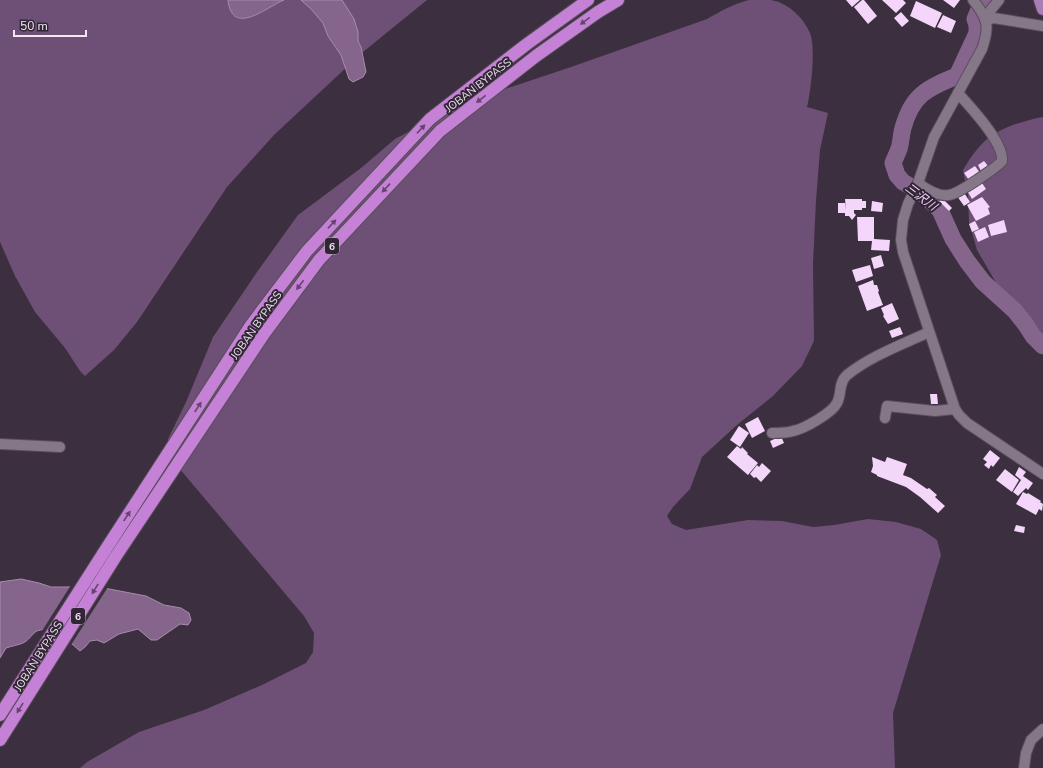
<svg xmlns="http://www.w3.org/2000/svg" width="1043" height="768" font-family="'Nunito Sans','Noto Sans JP',sans-serif">
<rect width="100%" height="100%" fill="#3c2f3f"/>
<g fill="#6e4f75">
<path d="M 0,0 L 427,0 L 363,52 L 274,135 L 227,187 L 137,322 L 114,350 L 85,376 L 80,371 L 65,348 L 35,312 L 15,276 L 0,242 Z"/>
<path d="M 749,0 C 756,0 764,0 771,0 C 788,3 803,17 810,33 C 816,48 811,91 807,107 L 828,113 L 820,150 L 816,201 L 813,264 L 814,341 L 802,366 L 773,396 L 738,424 L 702,457 L 690,489 L 673,507 L 667,516 L 672,524 L 686,530 L 748,520 L 782,521 L 813,527 L 834,525 L 868,519 L 896,522 L 921,529 L 937,540 L 941,555 L 893,713 L 895,768 L 80,768 L 87,762 L 139,732 L 204,710 L 262,685 L 306,663 L 313,652 L 314,633 L 304,616 L 173,461 L 168,439 L 186,402 L 213,337 L 257,272 L 298,215 L 361,168 L 395,139 L 463,103 L 571,67 L 707,19 C 721,11 733,4 749,0 Z"/>
<path d="M 1043,117 L 1043,348 L 1018,312 L 1002,293 L 977,250 L 969,222 L 968,195 L 963,170 C 970,158 983,139 996,133 C 1010,125 1027,120 1043,117 Z"/>
</g>
<g fill="#86658d" stroke="#a68cab">
<path d="M 228,0 L 284,0 C 268,6 232,38 228,0 Z"/>
<path d="M 301,0 L 342,0 L 354,19 L 358,32 L 358,41 L 361,47 L 366,72 L 363,77 L 353,82 L 349,79 L 341,55 L 328,36 L 323,23 L 311,9 Z"/>
<path d="M 21,579 L 39,583 L 51,587 L 72,587 L 104,588 L 146,596 L 164,605 L 181,608 L 189,613 L 191,620 L 188,625 L 180,624 L 157,640 L 151,640 L 138,629 L 119,634 L 104,643 L 97,640 L 90,641 L 85,647 L 80,651 L 72,644 L 45,630 C 33,628 32,639 23,643 C 18,645 12,646 6,648 L 0,658 L 0,582 Z"/>
</g>
<path fill="#3c2f3f" d="M 71,585 L 108,587 L 71,645 L 42,631 Z"/>
<g fill="none" stroke-linecap="round" stroke-linejoin="round">
<path stroke="#86658d" stroke-width="17" d="M 983,0 L 975,19 L 977,25 L 977,33 L 957,76 C 927,88 912,95 903,128 C 901,135 901,143 899,149 C 897,154 895,158 893,163 L 897,175 L 903,182 L 922,193 L 940,210 L 953,239 L 967,261 L 983,282 L 1015,311 L 1026,325 L 1033,336 L 1043,346"/>
</g>
<g fill="#f3d6f9">
<path d="M 846,0 L 860,0 L 852,7 Z"/>
<path d="M 862,0 L 864,0 L 877,16 L 868,24 L 854,7 Z"/>
<path d="M 882,0 L 903,0 L 906,3 L 896,13 Z"/>
<path d="M 943,0 L 960,0 L 954,8 Z"/>
<path d="M 916,1 L 942,13 L 935,28 L 910,16 Z"/>
<path d="M 901,12 L 909,21 L 902,27 L 894,18 Z"/>
<path d="M 943,15 L 956,21 L 951,33 L 937,27 Z"/>
<path d="M 984,161 L 988,166 L 981,171 L 978,165 Z"/>
<path d="M 975,166 L 980,173 L 969,180 L 964,173 Z"/>
<path d="M 980,180 L 986,189 L 972,199 L 966,189 Z"/>
<path d="M 963,191 L 970,202 L 964,206 L 957,196 Z"/>
<path d="M 982,197 L 990,207 L 988,208 L 990,214 L 976,221 L 967,205 Z"/>
<path d="M 942,198 L 952,208 L 949,211 L 939,201 Z"/>
<path d="M 845,199 L 862,199 L 862,201 L 866,201 L 866,208 L 862,208 L 862,210 L 854,210 L 854,213 L 856,215 L 852,220 L 849,216 L 845,216 L 845,213 L 838,213 L 838,203 L 845,203 L 846,211 Z"/>
<path d="M 872,201 L 883,203 L 882,212 L 871,211 Z"/>
<path d="M 857,217 L 874,217 L 874,239 L 890,240 L 889,251 L 871,250 L 872,241 L 858,241 Z"/>
<path d="M 1004,220 L 1007,232 L 991,236 L 988,225 Z"/>
<path d="M 975,221 L 979,229 L 972,232 L 969,224 Z"/>
<path d="M 985,227 L 989,237 L 978,242 L 974,232 Z"/>
<path d="M 881,255 L 884,266 L 874,269 L 871,258 Z"/>
<path d="M 870,265 L 873,276 L 856,282 L 852,270 Z"/>
<path d="M 873,280 L 874,285 L 877,285 L 879,291 L 878,292 L 883,305 L 867,311 L 858,286 Z"/>
<path d="M 892,303 L 899,319 L 888,324 L 883,316 L 884,315 L 881,308 Z"/>
<path d="M 900,327 L 903,334 L 892,338 L 889,331 Z"/>
<path d="M 930,394 L 937,394 L 938,404 L 931,404 Z"/>
<path d="M 758,417 L 765,431 L 752,438 L 745,424 Z"/>
<path d="M 739,426 L 749,433 L 740,447 L 730,440 Z"/>
<path d="M 781,436 L 784,443 L 773,448 L 770,441 Z"/>
<path d="M 737,446 L 741,449 L 742,447 L 748,453 L 747,454 L 758,463 L 748,475 L 727,457 Z"/>
<path d="M 990,450 L 1000,458 L 993,467 L 991,465 L 989,469 L 984,465 L 987,462 L 983,459 Z"/>
<path d="M 872,457 L 885,462 L 887,457 L 907,464 L 903,475 L 911,478 L 927,489 L 929,488 L 937,495 L 935,497 L 945,506 L 938,513 L 920,497 L 906,487 L 877,476 L 877,475 L 871,472 L 873,466 Z"/>
<path d="M 762,463 L 771,471 L 761,482 L 756,477 L 754,478 L 750,474 L 757,465 L 759,467 Z"/>
<path d="M 1019,467 L 1026,472 L 1023,476 L 1033,483 L 1028,490 L 1026,488 L 1018,496 L 1013,492 L 1021,480 L 1015,475 Z"/>
<path d="M 1005,469 L 1019,480 L 1012,492 L 996,480 Z"/>
<path d="M 1023,492 L 1027,494 L 1028,493 L 1041,501 L 1040,502 L 1043,504 L 1042,511 L 1039,509 L 1036,515 L 1016,504 Z"/>
<path d="M 1016,525 L 1025,527 L 1024,533 L 1014,531 Z"/>
</g>
<g fill="none" stroke-linecap="round" stroke-linejoin="round">
<defs>
<g id="street">
<path d="M 973,0 C 988,19 990,26 982,49 L 934,137 L 918,183 L 908,204 L 903,220 L 901,240 L 903,252 L 955,409 L 959,415 L 967,423 L 1043,474"/>
<path d="M 985,17 L 999,0"/>
<path d="M 985,20 L 994,18 L 1043,26"/>
<path d="M 918,183 C 926,189 938,197 949,195 C 958,194 996,168 1002,161 C 1004,142 970,107 958,93"/>
<path d="M 885,418 L 887,406 L 935,411 L 955,409"/>
<path d="M 772,433 C 779,433 787,433 793,431 C 804,429 832,413 837,403 C 842,394 838,383 847,375 C 871,356 901,345 929,332"/>
<path d="M 0,444 L 60,447"/>
<path d="M 1024,768 L 1026,753 L 1031,740 L 1043,729"/>
</g>
<path id="primary" d="M 1040,0 L 1043,9"/>
<g id="highway">
<path d="M 0,715 L 106,549 L 251,325 L 307,251 L 430,119 L 527,44 L 588,0"/>
<path d="M 0,740 L 116,556 L 264,334 L 319,260 L 440,131 L 536,56 L 598,12 L 618,0"/>
</g>
</defs>
<use href="#street" stroke="#584d5b" stroke-width="12"/>
<use href="#primary" stroke="#584d5b" stroke-width="14"/>
<use href="#highway" stroke="#584d5b" stroke-width="14"/>
<use href="#street" stroke="#857688" stroke-width="10"/>
<use href="#primary" stroke="#ab7db6" stroke-width="12"/>
<use href="#highway" stroke="#c581d5" stroke-width="12"/>
</g>
<defs><path id="oneway-solid" d="M-6-.8H1V-3.2L6.5 0L1 3.2V.8H-6Z"/></defs>
<g fill="#65456d">
<use href="#oneway-solid" transform="translate(585 21) rotate(144)"/>
<use href="#oneway-solid" transform="translate(481 99) rotate(142)"/>
<use href="#oneway-solid" transform="translate(421 129) rotate(-47)"/>
<use href="#oneway-solid" transform="translate(386 188) rotate(133)"/>
<use href="#oneway-solid" transform="translate(332 224) rotate(-47)"/>
<use href="#oneway-solid" transform="translate(300 285) rotate(127)"/>
<use href="#oneway-solid" transform="translate(198 407) rotate(-57)"/>
<use href="#oneway-solid" transform="translate(127 516) rotate(-57)"/>
<use href="#oneway-solid" transform="translate(95 589) rotate(122)"/>
<use href="#oneway-solid" transform="translate(20 708) rotate(122)"/>
</g>
<g text-anchor="middle" stroke-width="4" stroke-linejoin="round" paint-order="stroke">
<g fill="#322535" stroke="#b7adb9" stroke-width="1">
<rect x="325" y="238" width="14" height="16" rx="3"/>
<rect x="71" y="608" width="14" height="16" rx="3"/>
</g>
<g font-size="10" font-weight="bold" fill="#f0e7f2">
<text x="332" y="250">6</text>
<text x="78" y="620">6</text>
</g>
<g font-size="11" fill="#f0e7f2" stroke="#322535">
<text transform="translate(478 85) rotate(-38)" y="4">JOBAN BYPASS</text>
<text transform="translate(256 325) rotate(-55)" y="4">JOBAN BYPASS</text>
<text transform="translate(38 656) rotate(-58)" y="4">JOBAN BYPASS</text>
</g>
<g font-size="12" font-style="italic" fill="#f0d1f7" stroke="#322535">
<text transform="translate(921 197) rotate(37)" y="4">三沢川</text>
</g>
</g>
<path d="M14 30v6h72v-6" fill="none" stroke="#f0e7f2" stroke-width="2"/>
<text x="20" y="30" font-size="12" fill="#f0e7f2" stroke="#322535" stroke-width="3" paint-order="stroke">50 m</text>
</svg>
